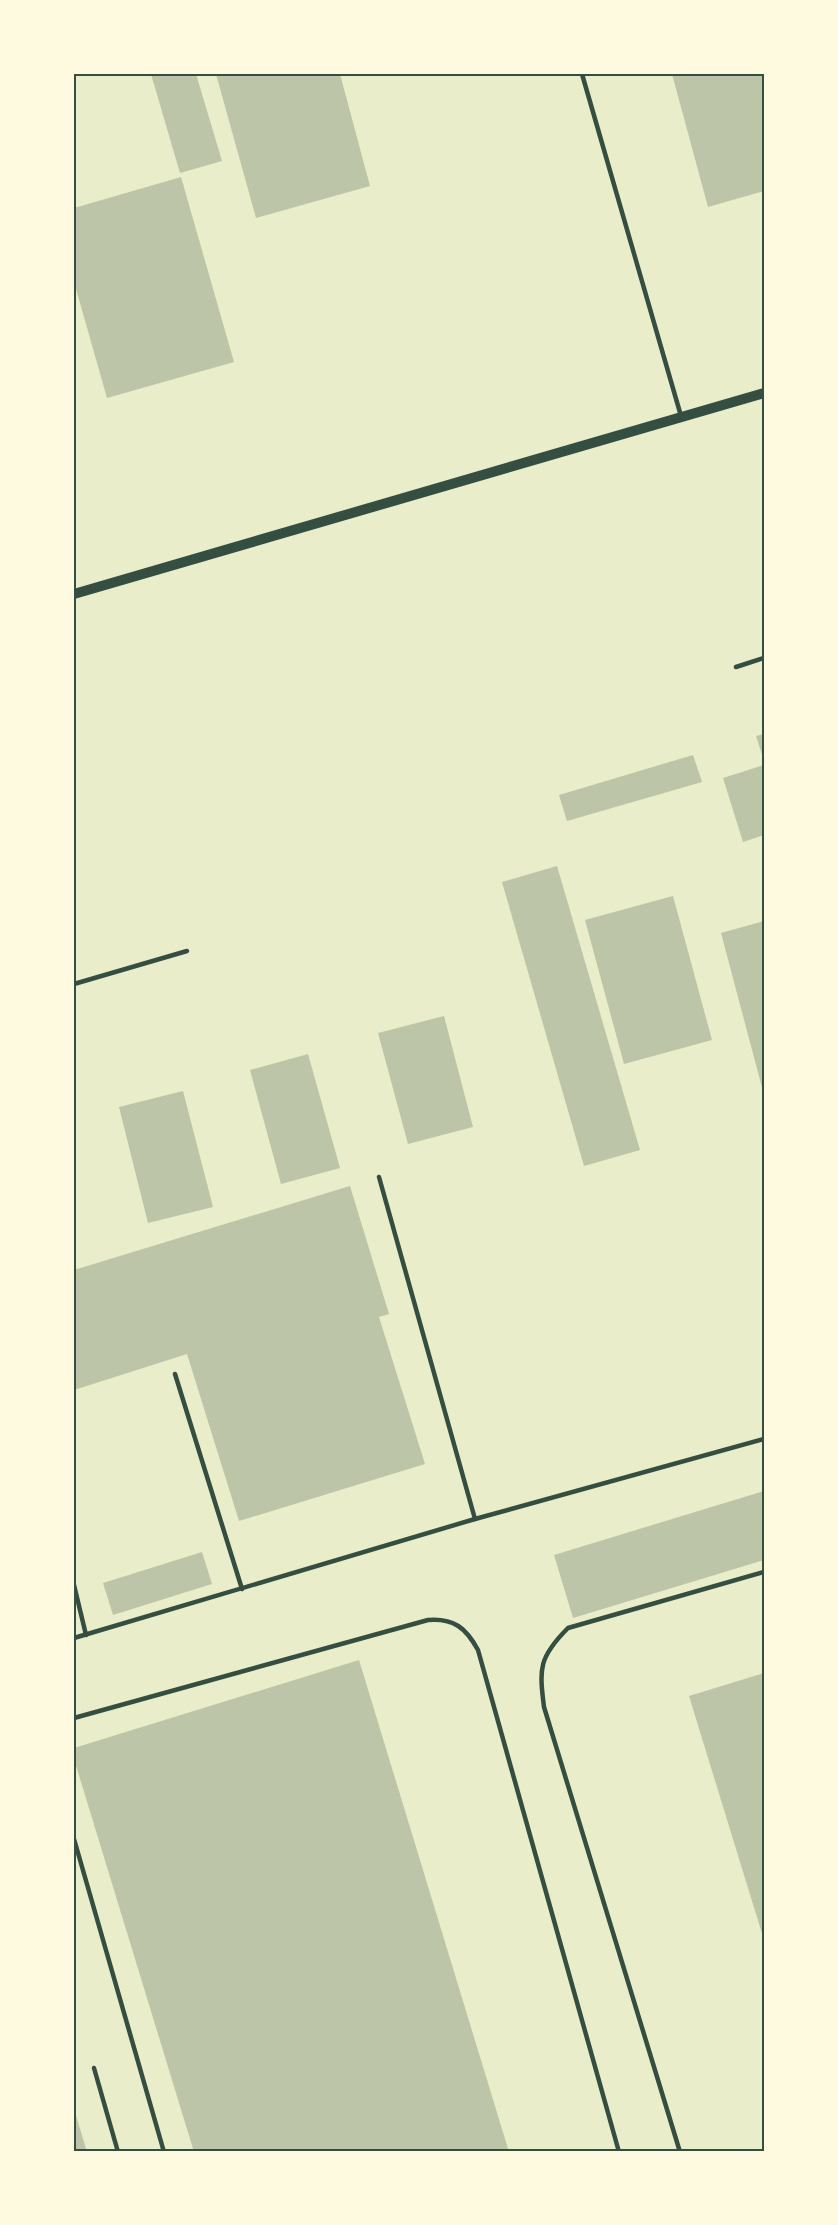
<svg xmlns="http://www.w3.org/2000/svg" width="838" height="2225" font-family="'Titillium Web',sans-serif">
<rect width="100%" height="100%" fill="#e9edc9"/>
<g fill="#bcc5a7">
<path d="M 151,74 L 196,74 L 222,161 L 180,173 Z"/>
<path d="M 216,74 L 340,74 L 370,186 L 256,218 Z"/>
<path d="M 672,74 L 764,74 L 764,191 L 708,207 Z"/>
<path d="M 181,177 L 234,362 L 107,398 L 74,282 L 74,208 Z"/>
<path d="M 764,734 L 764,761 L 756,736 Z"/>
<path d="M 693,755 L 702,782 L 567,821 L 559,795 Z"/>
<path d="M 764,765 L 764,835 L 743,842 L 723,778 Z"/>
<path d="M 557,866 L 640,1150 L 584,1166 L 502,882 Z"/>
<path d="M 673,896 L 712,1040 L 624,1064 L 585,920 Z"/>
<path d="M 764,921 L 764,1095 L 721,933 Z"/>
<path d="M 444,1016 L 473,1127 L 408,1144 L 378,1033 Z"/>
<path d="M 308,1054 L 340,1168 L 281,1184 L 250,1070 Z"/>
<path d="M 183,1091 L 213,1207 L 148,1223 L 119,1107 Z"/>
<path d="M 350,1186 L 389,1314 L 379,1317 L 425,1464 L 239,1521 L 187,1354 L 74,1390 L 74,1270 Z"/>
<path d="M 764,1491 L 764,1560 L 573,1618 L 554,1555 Z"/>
<path d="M 202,1552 L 212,1584 L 113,1615 L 103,1583 Z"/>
<path d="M 359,1660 L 509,2152 L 194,2152 L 74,1759 L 74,1748 Z"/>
<path d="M 764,1673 L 764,1940 L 689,1696 Z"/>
<path d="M 74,2109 L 87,2152 L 74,2152 Z"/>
</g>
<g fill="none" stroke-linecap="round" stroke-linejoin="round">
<g stroke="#344e41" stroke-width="4.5">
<path d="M 582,74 L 681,416"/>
<path d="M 736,667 L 764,658"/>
<path d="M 74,984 L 187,951"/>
<path d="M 379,1177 L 475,1519"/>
<path d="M 175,1374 L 242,1589"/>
<path d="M 74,1585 L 86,1635"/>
<path d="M 74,1638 L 475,1519 L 764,1439"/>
<path d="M 74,1718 L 428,1620 C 454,1618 466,1628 478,1650 L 619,2152"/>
<path d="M 74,1839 L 164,2152"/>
<path d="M 94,2068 L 118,2152"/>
<path d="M 680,2152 L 544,1707 C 539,1668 539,1657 568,1628 L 764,1572"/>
</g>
<path stroke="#344e41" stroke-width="10" d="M 74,594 L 764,393"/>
</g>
<rect width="838" height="2225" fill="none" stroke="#fefae0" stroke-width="150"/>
<rect x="75" y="75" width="688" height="2075" fill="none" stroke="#344e41" stroke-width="2"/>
</svg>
